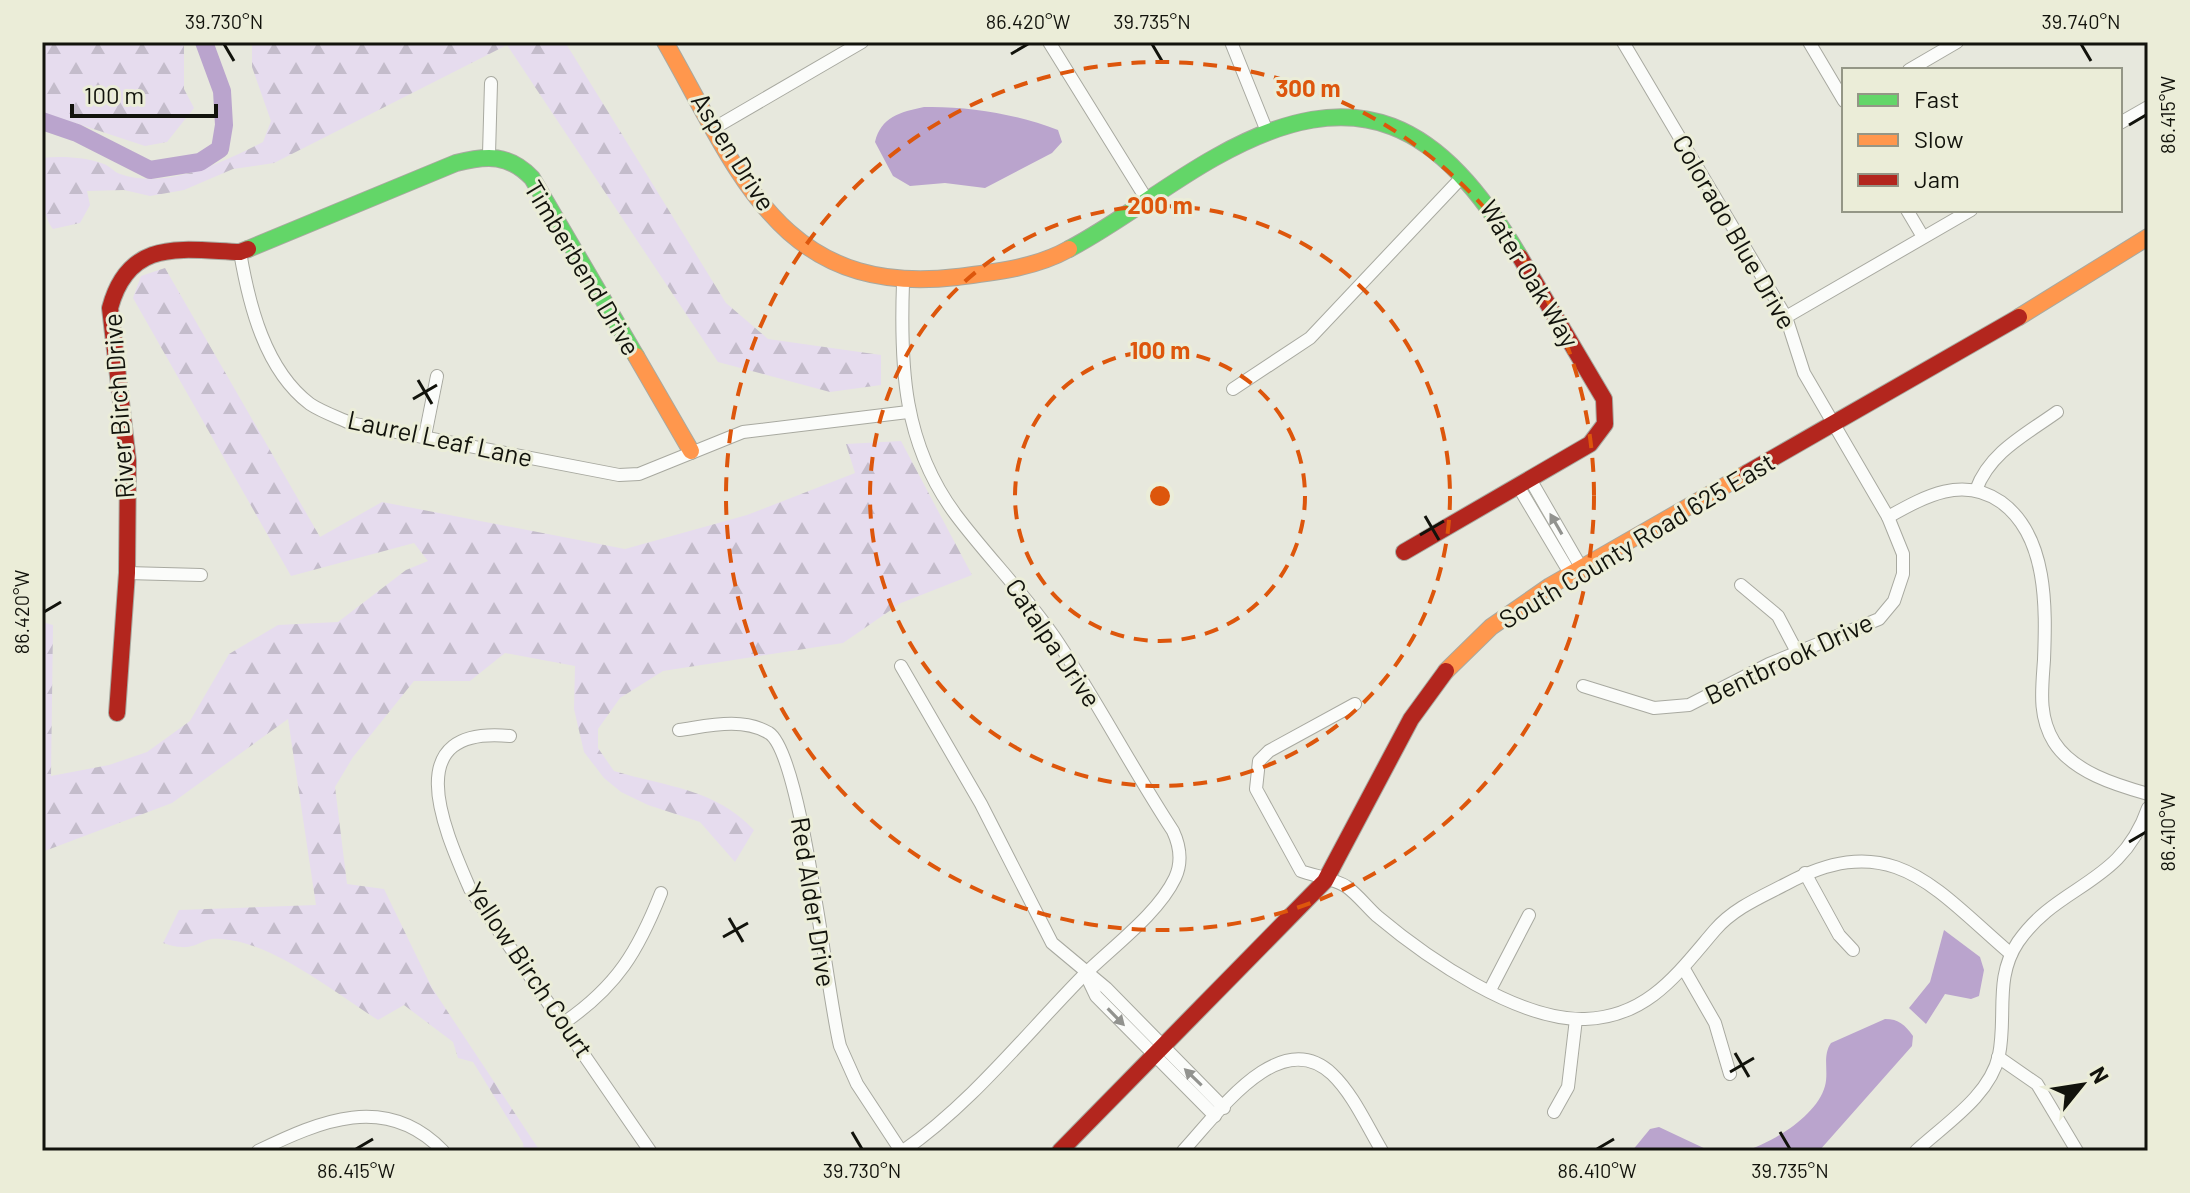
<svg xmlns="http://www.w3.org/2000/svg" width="2190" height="1193" font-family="Barlow,sans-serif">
<defs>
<pattern id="forest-firs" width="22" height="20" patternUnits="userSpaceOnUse" patternTransform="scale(2)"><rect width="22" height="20" fill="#e6dcee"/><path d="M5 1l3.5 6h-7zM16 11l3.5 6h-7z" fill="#c4bccb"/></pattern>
</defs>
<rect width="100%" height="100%" fill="#e7e8dd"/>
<g fill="url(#forest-firs)">
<path d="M 42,42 L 184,42 L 184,89 L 194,108 L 167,142 L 145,146 L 42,112 Z"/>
<path d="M 252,42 L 565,42 L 726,303 L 768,339 L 881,355 L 881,385 L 830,392 L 718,362 L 507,45 L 274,163 L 233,169 L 184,190 L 150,196 L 124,190 L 87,191 L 90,205 L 80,223 L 53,229 C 40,214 42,178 42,158 C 62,156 85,157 104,164 C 110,166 114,172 120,174 C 167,190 221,163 263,142 L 271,121 L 252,67 Z"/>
<path d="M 165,268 L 320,537 L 382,502 L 625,549 L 747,515 L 855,473 L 846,444 L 901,441 L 972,575 L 901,603 L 843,643 L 663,671 L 620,698 L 598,729 L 598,748 L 614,771 C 667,787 714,788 754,830 L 735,862 L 700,822 L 648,805 L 621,792 L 604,778 L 584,752 L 574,709 L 575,666 L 505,653 L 470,681 L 414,681 L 353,757 L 335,787 L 347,884 L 384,889 L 432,988 L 540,1151 L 524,1151 L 523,1143 L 473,1062 L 458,1058 L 453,1042 L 404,1005 L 378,1020 C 335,993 273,942 221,939 C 196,937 199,955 163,943 L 179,910 L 316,905 L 288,719 L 172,803 L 42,852 L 42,622 L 53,625 L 51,776 L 109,765 L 147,752 L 190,721 L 229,654 L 278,625 L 338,622 L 406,570 L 428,561 L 414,543 L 291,576 L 133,298 L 141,276 Z"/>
</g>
<g fill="#baa4cd">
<path d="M 924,107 C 969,106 1016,114 1058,130 L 1062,142 L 1052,153 L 985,188 L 945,183 L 910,186 L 893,176 L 875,142 C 881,117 900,112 924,107 Z"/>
<path d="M 1944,930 L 1980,957 L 1984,970 L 1979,996 L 1971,999 L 1945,994 L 1926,1024 L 1909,1008 L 1930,982 Z"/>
<path d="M 1885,1019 C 1899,1019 1905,1025 1913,1036 L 1912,1046 L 1819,1151 L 1745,1151 C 1772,1143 1817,1116 1825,1086 C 1829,1071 1822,1056 1831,1043 Z"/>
<path d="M 1659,1127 L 1710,1151 L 1632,1151 L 1650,1129 Z"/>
</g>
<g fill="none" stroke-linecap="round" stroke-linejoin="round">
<path stroke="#baa4cd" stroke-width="18" d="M 42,121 L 77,133 L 150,170 L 200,162 L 220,149 L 224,125 L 222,91 L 204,42"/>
<defs>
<g id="street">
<path d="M 1049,42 L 1147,200"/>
<path d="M 1231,42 L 1266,129"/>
<path d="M 1809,42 L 1844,101"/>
<path d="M 1909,70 L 1957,42"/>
<path d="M 2120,123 L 2148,107"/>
<path d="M 716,127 L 862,42"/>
<path d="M 489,154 L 491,83"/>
<path d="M 1907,210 L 1923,237"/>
<path d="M 240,252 C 249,305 265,370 310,404 C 322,412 337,417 350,423 L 619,475 L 639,474 L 743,432 L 908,412"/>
<path d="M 1786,317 L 1971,210"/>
<path d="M 1233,389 L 1310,338 L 1463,176"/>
<path d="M 425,436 L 437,376"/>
<path d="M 1530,479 L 1582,569"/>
<path d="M 1518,486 L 1571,575"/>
<path d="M 1976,490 C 1990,452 2025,435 2057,412"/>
<path d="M 1888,517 C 1924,497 1962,475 2001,502 C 2048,536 2046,608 2044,660 C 2042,689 2038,716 2054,742 C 2073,772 2116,785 2148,794"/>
<path d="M 127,573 L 201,575"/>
<path d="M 1741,585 L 1778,616 L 1797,652"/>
<path d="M 901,666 L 981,804 L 1052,943 L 1106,988 L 1224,1108"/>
<path d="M 1583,686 L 1654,708 L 1689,705 L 1769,664 L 1879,619 L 1894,601 L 1903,574 L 1903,554 L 1888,517 L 1804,373 L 1786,317 L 1623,42"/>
<path d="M 1355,704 L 1269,751 L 1259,761 L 1256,789 L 1301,871 C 1314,876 1336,879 1347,887 C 1358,895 1367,907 1377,916 C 1427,958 1518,1021 1585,1019 C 1648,1017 1678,973 1715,930 C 1734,908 1761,897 1786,884 C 1892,827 1934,888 2011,954"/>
<path d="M 679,730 C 708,726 742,717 769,733 C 802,754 827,995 840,1046 L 857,1084 L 901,1151"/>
<path d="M 510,736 C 397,725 444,829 470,889 L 650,1151"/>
<path d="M 1805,873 L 1839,935 L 1853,950"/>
<path d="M 1684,969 L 1715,1023 L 1730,1074"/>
<path d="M 1086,975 L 1096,996 L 1215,1116"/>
<path d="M 1490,990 L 1529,915"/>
<path d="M 565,1022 C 617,986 638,951 661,893"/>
<path d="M 1998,1057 L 2037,1084 L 2077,1151"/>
<path d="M 1554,1112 L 1568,1087 L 1576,1019"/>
<path d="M 258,1151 C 320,1121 386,1092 443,1151"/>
<path d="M 903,1151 C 971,1104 1025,1035 1083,976 C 1111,948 1158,914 1175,878 C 1182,863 1180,846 1173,831 C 1133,770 1099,705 1059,644 C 1028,597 989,559 956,515 C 903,444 900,367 903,283"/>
<path d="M 1183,1151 C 1216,1116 1279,1024 1332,1074 C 1353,1094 1367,1126 1382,1151"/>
<path d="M 1916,1151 C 1945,1124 1990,1096 1999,1055 C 2007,1015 1994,978 2018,942 C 2059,883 2121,886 2148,808"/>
</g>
<g id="fast">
<path d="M 248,249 L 456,163 C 487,155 509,154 532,178 L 636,356"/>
<path d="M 1069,249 C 1120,222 1164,186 1214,158 C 1360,75 1441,124 1520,257"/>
</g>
<g id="slow">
<path d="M 665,42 C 739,171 780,298 957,277 C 996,272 1035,268 1069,249"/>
<path d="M 2019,317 L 2148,237"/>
<path d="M 636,356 L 691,451"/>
<path d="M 1446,671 L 1491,627 L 1550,586 L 1747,473"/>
</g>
<g id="jam">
<path d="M 1747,473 L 2019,317"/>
<path d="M 1404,552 L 1590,444 L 1605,424 L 1604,399 L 1520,257"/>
<path d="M 117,713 L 127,573 L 128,461 L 110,308 C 129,237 182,250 240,252 L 248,249"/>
<path d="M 1060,1151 L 1325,881 L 1411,719 L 1446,671"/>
</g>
</defs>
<use href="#street" stroke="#a8a9a0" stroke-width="14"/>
<use href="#fast" stroke="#a8a9a0" stroke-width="18"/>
<use href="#slow" stroke="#a8a9a0" stroke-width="18"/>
<use href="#jam" stroke="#a8a9a0" stroke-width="18"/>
<use href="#street" stroke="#fbfcfa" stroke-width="12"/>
<use href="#fast" stroke="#63d668" stroke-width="16"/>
<use href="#slow" stroke="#ff974d" stroke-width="16"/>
<use href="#jam" stroke="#b3261e" stroke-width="16"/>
</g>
<defs><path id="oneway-solid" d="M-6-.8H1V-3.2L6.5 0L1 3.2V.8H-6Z" transform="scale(2)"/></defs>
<g fill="#92938f">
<use href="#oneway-solid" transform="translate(1556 524) rotate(-120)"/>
<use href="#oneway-solid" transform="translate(1116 1017) rotate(46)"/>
<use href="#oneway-solid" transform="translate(1193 1077) rotate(-136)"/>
</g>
<path fill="none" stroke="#12130c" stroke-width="3" d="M 224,44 L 234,61M 1152,44 L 1162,61M 2081,44 L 2091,61M 1011,54 L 1028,44M 2129,125 L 2146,115M 418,380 L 432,404M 413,399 L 437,385M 1425,516 L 1439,540M 1420,535 L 1444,521M 44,612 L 61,602M 2129,842 L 2146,832M 729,918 L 743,942M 723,937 L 748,923M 1735,1053 L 1749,1077M 1730,1072 L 1754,1058M 852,1132 L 862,1149M 1780,1132 L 1790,1149M 356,1149 L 373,1139M 1597,1149 L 1614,1139"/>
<g fill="none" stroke="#dd560c" stroke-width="4" stroke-dasharray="14 10">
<circle cx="1160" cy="496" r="145"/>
<circle cx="1160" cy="496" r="290"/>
<circle cx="1160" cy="496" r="434"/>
</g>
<g text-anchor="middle" stroke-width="6" stroke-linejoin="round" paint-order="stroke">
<g font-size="26" fill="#12130c" stroke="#ebedd8">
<text transform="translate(733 152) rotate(58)" y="9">Aspen Drive</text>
<text transform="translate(1734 232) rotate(60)" y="9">Colorado Blue Drive</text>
<text transform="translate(582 268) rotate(59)" y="9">Timberbend Drive</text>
<text transform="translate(1529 274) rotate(59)" y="9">Water Oak Way</text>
<text transform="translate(119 406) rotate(-94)" y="9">River Birch Drive</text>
<text transform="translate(440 439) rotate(12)" y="9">Laurel Leaf Lane</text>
<text transform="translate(1637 541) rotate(-31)" y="9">South County Road 625 East</text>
<text transform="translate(1053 643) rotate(56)" y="9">Catalpa Drive</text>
<text transform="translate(1789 659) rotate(-25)" y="9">Bentbrook Drive</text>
<text transform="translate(813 902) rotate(81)" y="9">Red Alder Drive</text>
<text transform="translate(529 970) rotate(56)" y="9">Yellow Birch Court</text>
</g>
</g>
<circle cx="1160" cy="496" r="12" fill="#dd560c" stroke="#ebedd8" stroke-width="4"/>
<g font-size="24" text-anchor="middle" font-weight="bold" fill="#dd560c" stroke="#ebedd8" stroke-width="6" stroke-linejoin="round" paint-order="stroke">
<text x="1308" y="97">300 m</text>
<text x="1160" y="214">200 m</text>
<text x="1160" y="359">100 m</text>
</g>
<rect width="2190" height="1193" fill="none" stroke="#ebedd8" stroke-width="88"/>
<rect x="1842" y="68" width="280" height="144" fill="#ebedd8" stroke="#949686" stroke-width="2"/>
<rect x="1858" y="94" width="40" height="12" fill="#63d668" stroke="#949686" stroke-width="2"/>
<text x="1914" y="108" font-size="24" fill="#12130c">Fast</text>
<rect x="1858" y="134" width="40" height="12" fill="#ff974d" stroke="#949686" stroke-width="2"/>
<text x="1914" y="148" font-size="24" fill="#12130c">Slow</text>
<rect x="1858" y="174" width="40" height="12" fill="#b3261e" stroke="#949686" stroke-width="2"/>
<text x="1914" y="188" font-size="24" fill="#12130c">Jam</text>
<g transform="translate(2082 1085) rotate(60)" stroke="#ebedd8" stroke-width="6" paint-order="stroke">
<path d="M0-6L14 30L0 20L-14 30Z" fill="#12130c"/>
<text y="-12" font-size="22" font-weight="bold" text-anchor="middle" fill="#12130c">N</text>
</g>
<path d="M72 104v12h144v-12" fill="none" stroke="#12130c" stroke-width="4"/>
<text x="84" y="104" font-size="24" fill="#12130c" stroke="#ebedd8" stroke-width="6" paint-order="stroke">100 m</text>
<rect x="44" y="44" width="2102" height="1105" fill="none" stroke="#12130c" stroke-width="3"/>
<g font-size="20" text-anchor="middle" fill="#12130c">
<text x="224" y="29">39.730°N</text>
<text x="1028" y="29">86.420°W</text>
<text x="1152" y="29">39.735°N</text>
<text x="2081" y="29">39.740°N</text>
<text transform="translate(2168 115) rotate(-90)" y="7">86.415°W</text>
<text transform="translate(22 612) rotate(-90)" y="7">86.420°W</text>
<text transform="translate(2168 832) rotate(-90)" y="7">86.410°W</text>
<text x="356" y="1178">86.415°W</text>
<text x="862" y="1178">39.730°N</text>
<text x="1597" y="1178">86.410°W</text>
<text x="1790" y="1178">39.735°N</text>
</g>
</svg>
